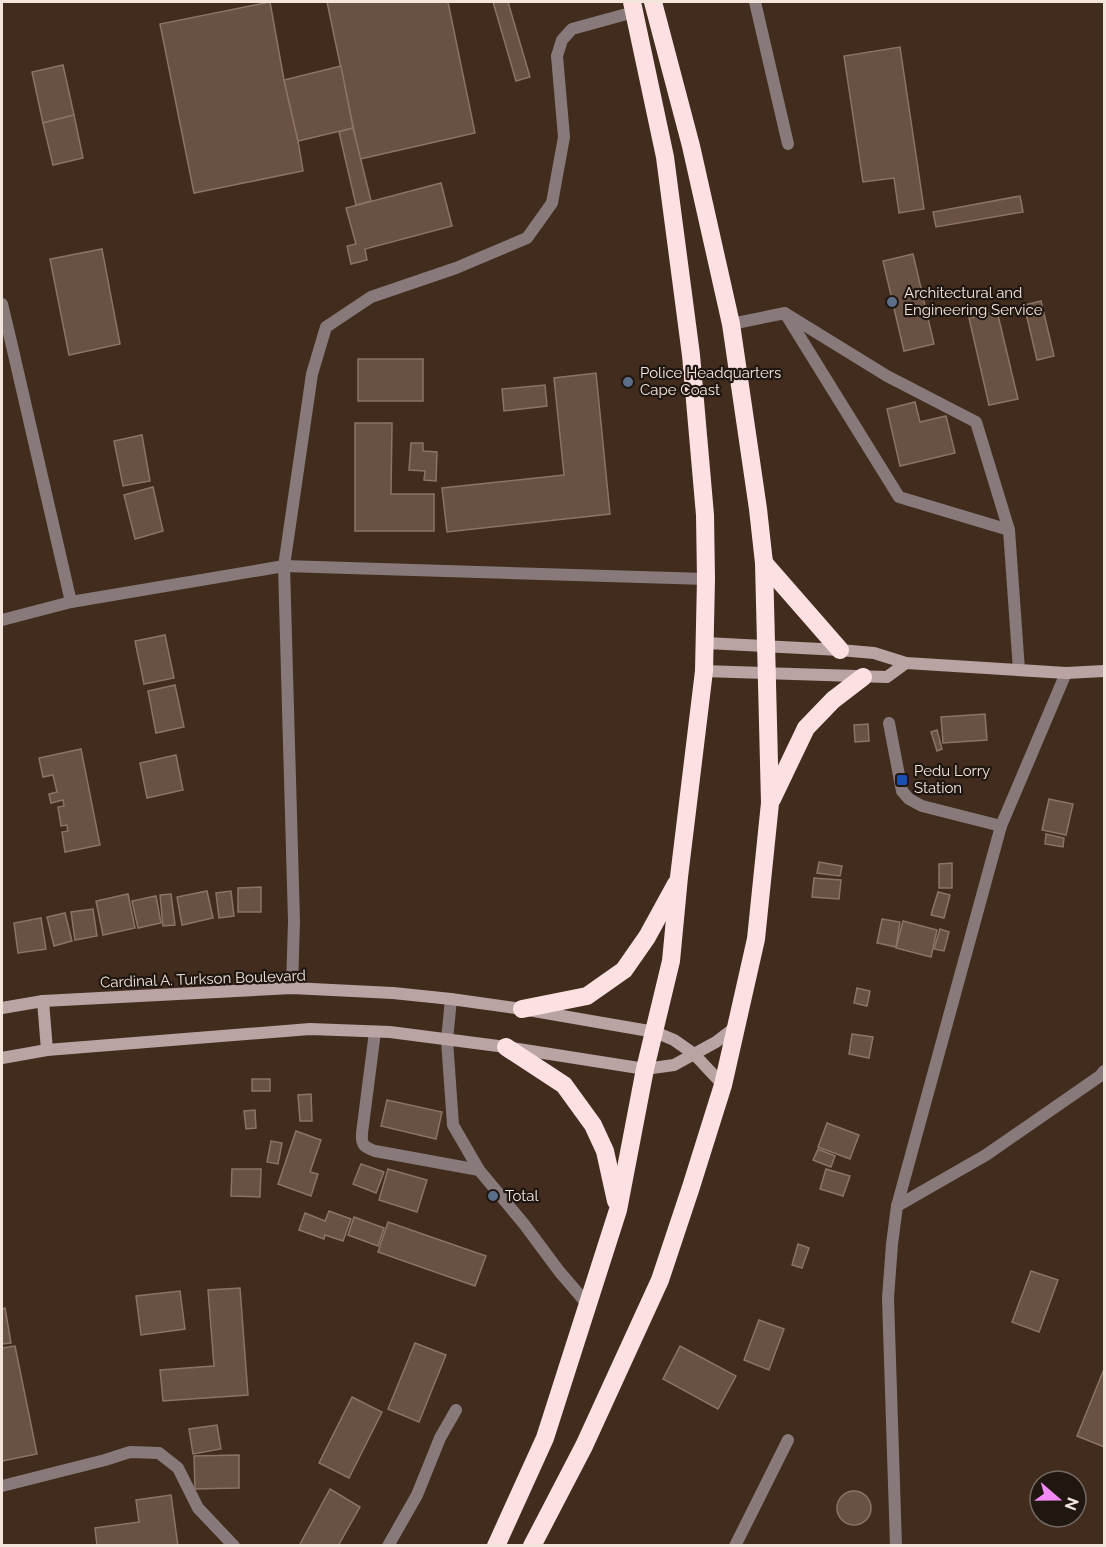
<svg xmlns="http://www.w3.org/2000/svg" width="1106" height="1547" font-family="Raleway,sans-serif">
<rect width="100%" height="100%" fill="#412c1e"/>
<g fill="#695243" stroke="#8c7464" stroke-width="1.5">
<path d="M 270,2 L 284,80 L 298,141 L 303,171 L 194,193 L 160,24 Z"/>
<path d="M 327,2 L 448,2 L 475,133 L 360,159 Z"/>
<path d="M 493,2 L 508,2 L 530,77 L 516,81 Z"/>
<path d="M 900,47 L 924,209 L 899,213 L 894,178 L 863,182 L 844,56 Z"/>
<path d="M 63,65 L 74,115 L 43,123 L 32,72 Z"/>
<path d="M 341,66 L 353,128 L 298,141 L 284,80 Z"/>
<path d="M 74,115 L 83,158 L 53,165 L 43,123 Z"/>
<path d="M 353,128 L 371,201 L 356,205 L 339,132 Z"/>
<path d="M 441,183 L 452,226 L 365,249 L 367,260 L 351,264 L 347,246 L 356,244 L 346,208 Z"/>
<path d="M 1020,196 L 1023,212 L 936,227 L 933,212 Z"/>
<path d="M 102,249 L 120,344 L 69,355 L 50,259 Z"/>
<path d="M 913,254 L 934,344 L 904,351 L 883,261 Z"/>
<path d="M 1041,301 L 1054,356 L 1037,360 L 1024,305 Z"/>
<path d="M 997,311 L 1018,399 L 989,405 L 969,318 Z"/>
<rect x="358" y="359" width="65" height="42"/>
<path d="M 596,373 L 610,514 L 447,532 L 442,488 L 564,475 L 554,378 Z"/>
<path d="M 545,385 L 547,406 L 504,411 L 502,389 Z"/>
<path d="M 915,402 L 920,422 L 946,416 L 955,453 L 900,466 L 887,409 Z"/>
<path d="M 355,423 L 392,423 L 391,494 L 434,494 L 434,531 L 355,531 Z"/>
<path d="M 142,435 L 150,481 L 123,486 L 114,441 Z"/>
<path d="M 411,443 L 423,443 L 423,451 L 437,452 L 436,481 L 424,480 L 425,471 L 409,470 Z"/>
<path d="M 153,487 L 163,531 L 135,539 L 124,495 Z"/>
<path d="M 165,635 L 174,678 L 144,684 L 135,641 Z"/>
<path d="M 175,685 L 184,727 L 156,733 L 148,691 Z"/>
<path d="M 985,714 L 987,740 L 943,743 L 941,717 Z"/>
<path d="M 868,724 L 869,741 L 855,742 L 854,725 Z"/>
<path d="M 937,730 L 942,749 L 937,751 L 931,732 Z"/>
<path d="M 81,749 L 100,845 L 65,852 L 62,832 L 68,831 L 67,825 L 61,826 L 58,807 L 64,806 L 63,800 L 51,803 L 49,794 L 57,792 L 53,775 L 43,777 L 39,758 Z"/>
<path d="M 176,755 L 183,790 L 147,798 L 140,763 Z"/>
<path d="M 1049,799 L 1073,804 L 1066,835 L 1042,830 Z"/>
<path d="M 1046,834 L 1064,838 L 1063,847 L 1045,844 Z"/>
<path d="M 819,862 L 842,866 L 840,876 L 817,873 Z"/>
<path d="M 952,863 L 952,888 L 939,888 L 939,864 Z"/>
<path d="M 814,878 L 841,880 L 839,899 L 812,897 Z"/>
<path d="M 261,887 L 261,912 L 238,912 L 238,888 Z"/>
<path d="M 207,891 L 213,918 L 182,925 L 177,897 Z"/>
<path d="M 231,891 L 234,916 L 219,918 L 216,893 Z"/>
<path d="M 938,892 L 950,895 L 944,918 L 931,915 Z"/>
<path d="M 128,894 L 135,928 L 103,935 L 96,901 Z"/>
<path d="M 171,894 L 175,925 L 163,926 L 160,895 Z"/>
<path d="M 156,896 L 161,923 L 138,928 L 132,901 Z"/>
<path d="M 93,909 L 97,936 L 75,940 L 71,912 Z"/>
<path d="M 65,913 L 72,941 L 54,946 L 47,917 Z"/>
<path d="M 41,918 L 46,949 L 18,953 L 14,923 Z"/>
<path d="M 882,919 L 900,922 L 896,947 L 877,943 Z"/>
<path d="M 903,921 L 937,930 L 931,957 L 896,948 Z"/>
<path d="M 940,929 L 949,932 L 944,951 L 934,949 Z"/>
<path d="M 857,988 L 870,991 L 867,1006 L 854,1003 Z"/>
<path d="M 852,1034 L 873,1037 L 869,1058 L 849,1054 Z"/>
<rect x="252" y="1079" width="18" height="12"/>
<path d="M 311,1094 L 312,1121 L 300,1121 L 298,1095 Z"/>
<path d="M 387,1100 L 442,1112 L 436,1139 L 381,1126 Z"/>
<path d="M 255,1110 L 256,1128 L 246,1129 L 244,1111 Z"/>
<path d="M 827,1123 L 859,1135 L 850,1159 L 818,1147 Z"/>
<path d="M 296,1131 L 321,1140 L 310,1172 L 318,1174 L 311,1196 L 278,1184 Z"/>
<path d="M 271,1141 L 282,1143 L 278,1164 L 267,1162 Z"/>
<path d="M 818,1149 L 835,1156 L 831,1167 L 813,1160 Z"/>
<path d="M 361,1164 L 384,1172 L 376,1193 L 353,1184 Z"/>
<path d="M 232,1169 L 261,1169 L 260,1197 L 231,1196 Z"/>
<path d="M 388,1169 L 427,1180 L 417,1212 L 379,1200 Z"/>
<path d="M 826,1169 L 850,1176 L 843,1196 L 820,1189 Z"/>
<path d="M 329,1211 L 351,1219 L 343,1241 L 325,1235 L 324,1239 L 299,1230 L 305,1213 L 325,1221 Z"/>
<path d="M 354,1217 L 384,1228 L 378,1246 L 348,1235 Z"/>
<path d="M 388,1222 L 486,1256 L 475,1286 L 378,1252 Z"/>
<path d="M 798,1244 L 809,1248 L 802,1268 L 792,1265 Z"/>
<path d="M 1031,1271 L 1058,1280 L 1039,1332 L 1012,1322 Z"/>
<path d="M 240,1288 L 248,1395 L 163,1401 L 160,1370 L 214,1366 L 208,1290 Z"/>
<path d="M 180,1291 L 185,1329 L 141,1335 L 136,1296 Z"/>
<path d="M 5,1308 L 11,1343 L 2,1344 L 2,1309 Z"/>
<path d="M 759,1320 L 784,1329 L 769,1370 L 744,1360 Z"/>
<path d="M 415,1343 L 446,1355 L 419,1422 L 388,1409 Z"/>
<path d="M 15,1346 L 37,1454 L 2,1461 L 2,1348 Z"/>
<path d="M 680,1346 L 736,1376 L 718,1409 L 663,1379 Z"/>
<path d="M 1104,1369 L 1104,1447 L 1077,1436 Z"/>
<path d="M 352,1397 L 382,1412 L 349,1478 L 319,1463 Z"/>
<path d="M 217,1425 L 221,1449 L 193,1454 L 189,1429 Z"/>
<path d="M 239,1455 L 239,1488 L 195,1489 L 194,1456 Z"/>
<path d="M 330,1489 L 360,1507 L 338,1546 L 299,1546 Z"/>
<circle cx="854" cy="1508" r="17"/>
<path d="M 171,1495 L 178,1546 L 97,1546 L 95,1528 L 139,1522 L 136,1500 Z"/>
</g>
<g fill="none" stroke-linecap="round" stroke-linejoin="round">
<g stroke="#887a7a" stroke-width="12">
<path d="M 755,2 L 788,144"/>
<path d="M 788,315 L 887,376 L 976,422 L 1009,530"/>
<path d="M 731,324 L 785,313 L 899,497 L 1009,530 L 1019,670"/>
<path d="M 889,723 L 902,791 L 909,799 L 922,806 L 1001,826"/>
<path d="M 451,999 L 447,1040 L 453,1125 L 479,1170 L 524,1224 L 559,1271 L 588,1305"/>
<path d="M 375,1032 L 362,1133 C 361,1145 364,1147 375,1151 L 479,1170"/>
<path d="M 735,1546 L 788,1440"/>
</g>
<g stroke="#887a7a" stroke-width="12">
<path d="M 634,12 L 572,29 L 562,40 L 557,56 L 564,137 L 552,203 L 527,238 L 456,268 L 371,297 L 326,327 L 312,374 L 284,566 L 706,579"/>
<path d="M 2,304 L 12,346 L 71,602 L 284,566 L 294,921 L 292,988"/>
<path d="M 2,620 L 71,602"/>
<path d="M 897,1206 L 986,1155 L 1100,1076 L 1104,1071"/>
<path d="M 2,1486 L 105,1460 L 130,1452 L 159,1453 L 178,1468 L 198,1508 L 234,1546"/>
<path d="M 388,1546 L 417,1495 L 440,1438 L 456,1410"/>
<path d="M 896,1546 L 888,1298 L 892,1244 L 897,1206 L 1001,826 L 1066,673"/>
</g>
<g stroke="#b9a3a3" stroke-width="12">
<path d="M 706,643 L 840,650 L 874,653 L 906,663 L 1066,673 L 1104,671"/>
<path d="M 704,671 L 887,677 L 906,663"/>
<path d="M 43,1001 L 47,1050"/>
<path d="M 2,1008 L 43,1001 L 292,988 L 393,993 L 451,999 L 522,1009 L 655,1032 L 674,1040 L 694,1054 L 723,1085"/>
<path d="M 2,1058 L 47,1050 L 310,1029 L 390,1032 L 506,1047 L 645,1069 L 674,1065 L 716,1042 L 737,1026"/>
</g>
<g stroke="#fde1e2" stroke-width="18">
<path d="M 764,563 L 840,650"/>
<path d="M 772,799 L 806,728 L 833,700 L 863,677"/>
<path d="M 522,1009 L 587,996 L 624,970 L 647,937 L 676,884"/>
<path d="M 506,1047 L 564,1085 L 593,1125 L 605,1151 L 616,1201"/>
<path d="M 496,1546 L 545,1438 L 618,1210 L 645,1069 L 671,961 L 679,877 L 704,671 L 706,579 L 705,515 L 691,355 L 665,157 L 632,2"/>
<path d="M 532,1546 L 584,1446 L 660,1280 L 691,1187 L 723,1085 L 756,939 L 770,803 L 764,563 L 758,509 L 731,324 L 691,146 L 653,2"/>
</g>
</g>
<g fill="#5c6f8a" stroke="#201711" stroke-width="2">
<circle cx="892" cy="302" r="6"/>
<circle cx="628" cy="382" r="6"/>
<circle cx="493" cy="1196" r="6"/>
</g>
<rect fill="#1a4fb4" stroke="#201711" stroke-width="2" x="896" y="774" width="12" height="12" rx="3"/>
<g text-anchor="middle" stroke-width="4.5" stroke-linejoin="round" paint-order="stroke">
<g font-size="15" fill="#f3e5dc" stroke="#201711" text-anchor="start">
<text x="904" y="298">Architectural and<tspan x="904" dy="17">Engineering Service</tspan></text>
<text x="640" y="378">Police Headquarters<tspan x="640" dy="17">Cape Coast</tspan></text>
<text x="914" y="776">Pedu Lorry<tspan x="914" dy="17">Station</tspan></text>
<text x="505" y="1201">Total</text>
</g>
<g font-size="15" fill="#f3e5dc" stroke="#201711">
<text transform="translate(203 979) rotate(-2)" y="5">Cardinal A. Turkson Boulevard</text>
</g>
</g>
<rect width="1106" height="1547" fill="none" stroke="#f3e5dc" stroke-width="6"/>
<g transform="translate(1058 1499) rotate(110)"><circle r="28" fill="#201711" stroke="#746962" stroke-width="1.5"/>
<path d="M0-4.5L10 22L0 15L-10 22Z" fill="#f18af4"/>
<text y="-9" font-size="16" font-weight="bold" text-anchor="middle" fill="#f3e5dc">N</text>
</g>
</svg>
